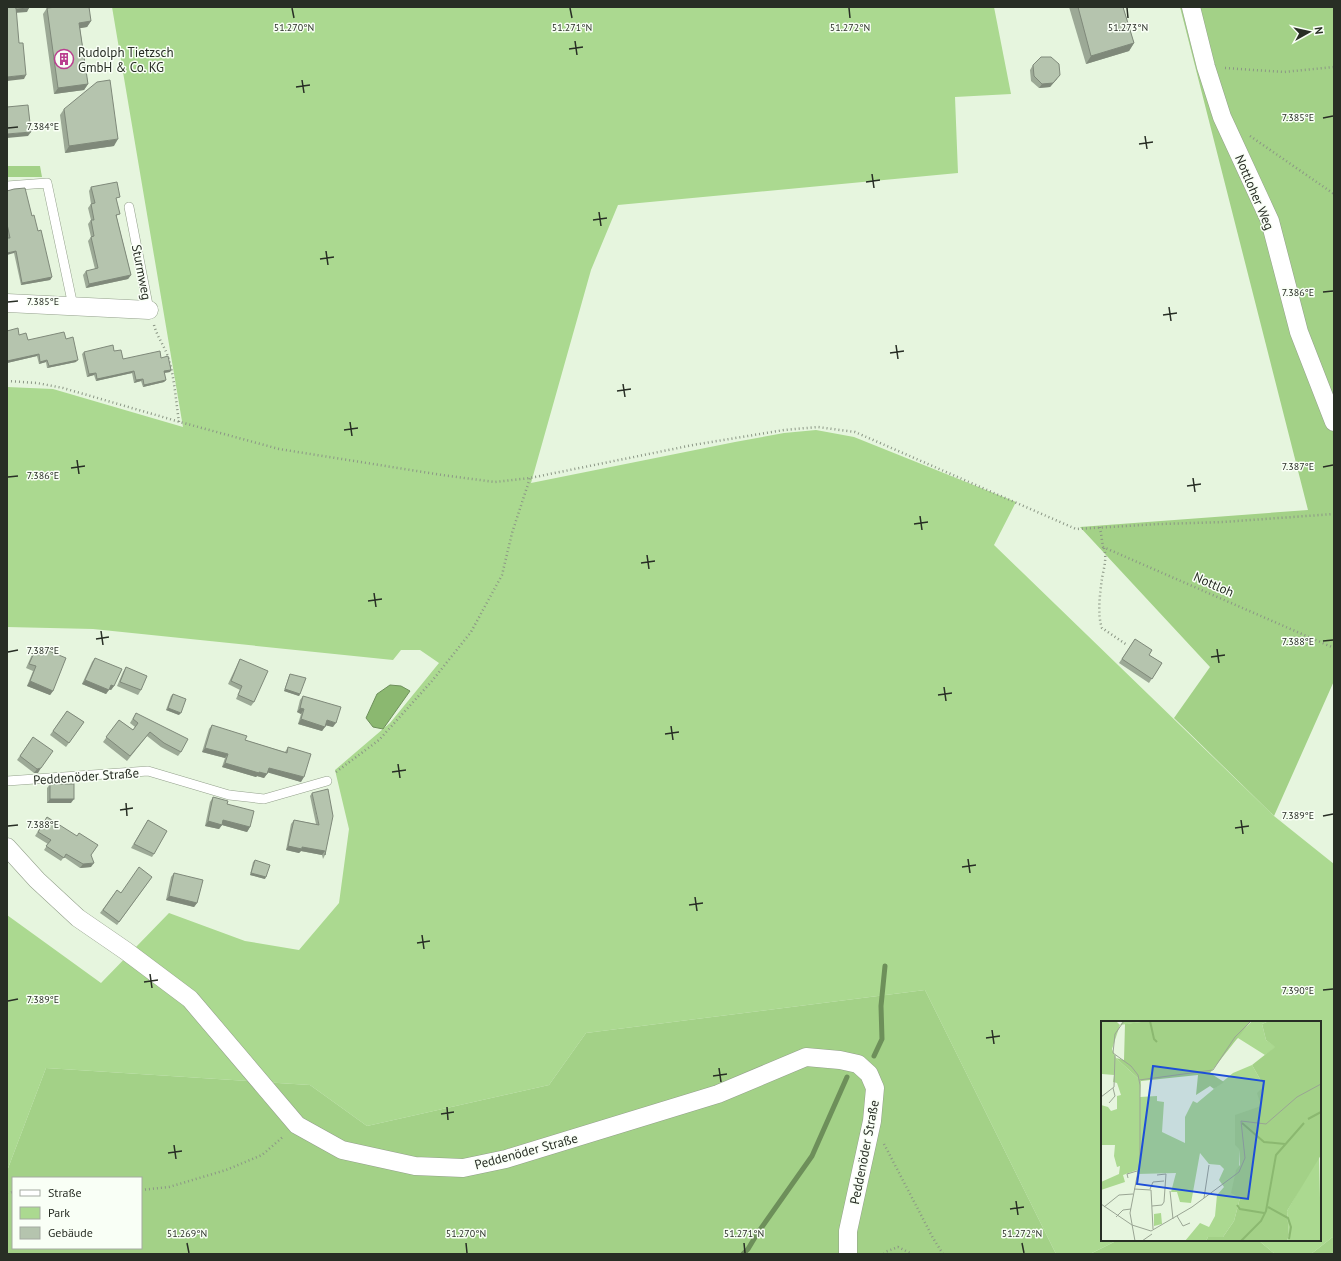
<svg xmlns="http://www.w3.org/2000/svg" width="1341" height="1261" font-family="'PT Sans',sans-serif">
<rect width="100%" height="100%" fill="#e6f5de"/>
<path fill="#abd990" d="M 112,7 L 994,7 L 1011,94 L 955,97 L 958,173 L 618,205 L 591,270 L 531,483 L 735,442 L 784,433 L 816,430 L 854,437 L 1016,502 L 994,545 L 1274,816 L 1334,864 L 1334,1236 L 1311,1254 L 1275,1254 L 1258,1240 L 1320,1240 L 1320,1022 L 1102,1022 L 1102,1240 L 1118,1240 L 1090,1254 L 1056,1254 L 925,990 L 586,1033 L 549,1085 L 367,1126 L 310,1085 L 46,1068 L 7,1171 L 7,915 L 101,983 L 169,913 L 245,941 L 299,950 L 339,903 L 349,829 L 335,770 L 390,723 L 439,663 L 420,650 L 401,650 L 393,660 L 93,629 L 7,627 L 7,387 L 53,389 L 183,427 Z"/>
<g fill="#a3d187" fill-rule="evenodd">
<path d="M 1180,7 L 1334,7 L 1334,681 L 1274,816 L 1174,718 L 1210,667 L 1080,527 L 1308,510 Z"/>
<path d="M 7,166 L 40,166 L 42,177 L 7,177 Z"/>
<path d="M 925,990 L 1056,1254 L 7,1254 L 7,1171 L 46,1068 L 310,1085 L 367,1126 L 549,1085 L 586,1033 ZM 13,1178 L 141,1178 L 141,1248 L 13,1248 Z"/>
<path d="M 1334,1236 L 1334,1254 L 1311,1254 Z"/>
<path d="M 1118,1240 L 1258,1240 L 1275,1254 L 1090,1254 Z"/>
</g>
<path fill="#8bb870" stroke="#6d8f5a" d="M 390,685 L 401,686 L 410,691 L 383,729 L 373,727 L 366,718 L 377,694 Z"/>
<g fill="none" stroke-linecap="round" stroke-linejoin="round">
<g stroke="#6d8f5a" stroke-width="5">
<path d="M 874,1056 L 882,1039 L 881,1006 L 885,966"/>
<path d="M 743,1254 L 748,1249 L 757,1234 L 812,1156 L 847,1077"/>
</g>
<defs>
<g id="service">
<path d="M 7,186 L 47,183 L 73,306"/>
<path d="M 129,207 L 149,310"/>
<path d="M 7,781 L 148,771 L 229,795 L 264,799 L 327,781"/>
</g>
<g id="minor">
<path d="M 1191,7 L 1206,67 L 1222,117 L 1270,221 L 1299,332 L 1334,422"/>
<path d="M 7,303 L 149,310"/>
<path d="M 7,847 L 37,880 L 78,918 L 126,951 L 190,999 L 297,1125 L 342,1150 L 415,1166 L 463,1168 L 506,1159 L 718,1094 L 806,1057 L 840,1060 L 858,1064 L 869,1074 L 875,1088 L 872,1121 L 848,1231 L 848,1254"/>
</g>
</defs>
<use href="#service" stroke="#93a08b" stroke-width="10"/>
<use href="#minor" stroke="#93a08b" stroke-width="19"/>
<g stroke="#8b9685" stroke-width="2.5" stroke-dasharray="1 3" stroke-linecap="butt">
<path d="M 1225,68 L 1284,72 L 1334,67"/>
<path d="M 1250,136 L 1334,194"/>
<path d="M 154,325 C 157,336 163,344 167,354 C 174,372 176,402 179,422"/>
<path d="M 7,381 L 37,383 L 63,388 L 180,422 L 279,449 L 442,475 L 495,482 L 530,478 L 693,445 L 784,430 L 818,427 L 855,432 L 1076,529 L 1159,524 L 1223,522 L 1334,514"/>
<path d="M 1100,527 L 1103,547 L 1334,648"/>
<path d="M 1104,548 C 1107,558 1104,568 1102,578 C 1100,594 1097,614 1102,628 L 1127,645"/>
<path d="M 336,772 L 379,740 L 432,681 L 471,632 L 502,575 L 512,533 L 530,478"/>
<path d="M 884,1144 L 933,1238 L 943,1254"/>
<path d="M 141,1190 L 169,1187 L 226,1170 L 262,1155 L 284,1136"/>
<path d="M 7,1193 L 13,1192"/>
<path d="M 884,1254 L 885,1252 L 898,1247 L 912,1254"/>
</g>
<use href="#service" stroke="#fff" stroke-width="9"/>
<use href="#minor" stroke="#fff" stroke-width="18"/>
</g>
<g fill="#9ca996">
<path d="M 1069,7 L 1123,7 L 1134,43 L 1129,51 L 1086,64 Z"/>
<path d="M 47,8 L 91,21 L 87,27 L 80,28 L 88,84 L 84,90 L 54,94 L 43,14 Z"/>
<path d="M 1033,65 L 1057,79 L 1050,87 L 1039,88 L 1031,81 L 1030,70 Z"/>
<path d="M 64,109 L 114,146 L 65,153 L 60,115 Z"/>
<path d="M 91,187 L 117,201 L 117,218 L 131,275 L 128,279 L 86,288 L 83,275 L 86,271 L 95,269 L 88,241 L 91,237 L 88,224 L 91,220 L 88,208 L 91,204 L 89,191 Z"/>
<path d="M 7,191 L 32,216 L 38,231 L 52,277 L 50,280 L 21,285 L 14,253 L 7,236 Z"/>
<path d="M 7,331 L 19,335 L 28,340 L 66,339 L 76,362 L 47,368 L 46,362 L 39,364 L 37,356 L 7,363 Z"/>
<path d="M 114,351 L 123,359 L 161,358 L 171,370 L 170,372 L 164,373 L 166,380 L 164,382 L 143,387 L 141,381 L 134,383 L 132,373 L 96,381 L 94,375 L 87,377 L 82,354 L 84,352 Z"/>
<path d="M 1135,639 L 1149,655 L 1162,663 L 1149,683 L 1119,663 Z"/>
<path d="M 37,646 L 53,691 L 50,695 L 27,686 L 33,671 L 26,668 L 34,650 Z"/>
<path d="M 95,658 L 114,686 L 111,690 L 109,689 L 106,694 L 82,684 L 92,662 Z"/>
<path d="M 240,659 L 254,702 L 251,706 L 236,699 L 240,690 L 228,684 L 238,663 Z"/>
<path d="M 126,667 L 141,690 L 138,695 L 117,686 L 123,672 Z"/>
<path d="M 290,674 L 300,694 L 299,696 L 284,691 L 289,676 Z"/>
<path d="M 173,694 L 179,715 L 166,710 L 171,696 Z"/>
<path d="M 303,696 L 333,727 L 326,725 L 322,731 L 298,724 L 301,714 L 297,712 L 300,700 Z"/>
<path d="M 67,711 L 84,722 L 66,747 L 50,735 Z"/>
<path d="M 136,713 L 181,752 L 178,756 L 161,747 L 147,736 L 127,761 L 103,742 L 119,720 L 133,730 L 135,727 L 130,723 Z"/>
<path d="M 212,725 L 245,740 L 285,752 L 288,747 L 301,782 L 268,772 L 264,778 L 257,776 L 256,777 L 222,767 L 225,758 L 202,752 L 209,729 Z"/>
<path d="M 33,737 L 38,773 L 34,773 L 17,760 Z"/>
<path d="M 50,784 L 71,803 L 47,803 L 47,788 Z"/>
<path d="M 312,793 L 325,855 L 323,859 L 322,855 L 301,851 L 299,853 L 286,850 L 291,824 L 294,820 L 316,824 L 310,796 Z"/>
<path d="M 213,797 L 227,804 L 250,827 L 247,832 L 222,825 L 219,829 L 205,826 L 210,802 Z"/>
<path d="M 47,817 L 91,855 L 91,867 L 80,868 L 64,857 L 61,861 L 44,850 L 48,844 L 35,836 Z"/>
<path d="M 148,820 L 154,854 L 152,857 L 131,848 Z"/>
<path d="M 255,860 L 265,879 L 250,875 L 253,862 Z"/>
<path d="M 174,873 L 197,903 L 194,907 L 166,900 L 171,877 Z"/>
<path d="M 152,877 L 117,925 L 100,913 L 117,890 L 121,893 Z"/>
</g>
<g fill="#7f897a">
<path d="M 29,8 L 27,12 L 14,13 L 16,9 Z"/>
<path d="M 91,21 L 87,27 L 75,29 L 79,23 Z"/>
<path d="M 1134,43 L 1129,51 L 1086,64 L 1091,56 Z"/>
<path d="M 26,75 L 24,79 L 7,81 L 7,77 Z"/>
<path d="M 1060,75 L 1050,87 L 1039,88 L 1042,84 Z"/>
<path d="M 88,84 L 84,90 L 54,94 L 58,88 Z"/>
<path d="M 31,132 L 28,136 L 7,138 L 7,134 Z"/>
<path d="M 118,139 L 114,146 L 65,153 L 69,146 Z"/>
<path d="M 16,251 L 14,253 L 7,255 L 7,253 Z"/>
<path d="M 131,275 L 128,279 L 86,288 L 89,284 Z"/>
<path d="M 52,277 L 50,280 L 21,285 L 22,283 Z"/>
<path d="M 39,354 L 37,356 L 7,363 L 7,361 Z"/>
<path d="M 47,360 L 46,362 L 39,364 L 40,362 Z"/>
<path d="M 78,360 L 76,362 L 47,368 L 49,366 Z"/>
<path d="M 171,370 L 170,372 L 163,373 L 164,371 Z"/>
<path d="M 134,371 L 132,373 L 96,381 L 97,379 Z"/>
<path d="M 96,373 L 94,375 L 87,377 L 89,374 Z"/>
<path d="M 143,379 L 141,381 L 134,383 L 136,380 Z"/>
<path d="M 166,380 L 164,382 L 143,387 L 144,385 Z"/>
<path d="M 85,680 L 109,690 L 106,694 L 82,684 Z"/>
<path d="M 30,681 L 53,691 L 50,695 L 27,686 Z"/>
<path d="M 111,685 L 114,686 L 111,690 L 108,689 Z"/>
<path d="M 285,689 L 300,694 L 299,696 L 284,691 Z"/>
<path d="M 168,708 L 181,713 L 179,715 L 166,710 Z"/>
<path d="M 300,708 L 304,709 L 301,714 L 297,712 Z"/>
<path d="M 301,719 L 325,727 L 322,731 L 298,724 Z"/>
<path d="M 327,720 L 336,723 L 333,727 L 324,725 Z"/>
<path d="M 205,748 L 228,754 L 225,758 L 202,752 Z"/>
<path d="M 225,763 L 259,772 L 267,774 L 264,778 L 257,776 L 256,777 L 222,767 Z"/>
<path d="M 41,768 L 38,773 L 34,773 L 37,769 Z"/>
<path d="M 269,768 L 304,777 L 301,782 L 266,772 Z"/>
<path d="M 50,799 L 74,799 L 71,803 L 47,803 Z"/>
<path d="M 223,820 L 250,827 L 247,832 L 222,825 L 219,829 L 205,826 L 208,821 Z"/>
<path d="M 288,846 L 302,847 L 325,851 L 322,855 L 301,851 L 299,853 L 286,850 Z"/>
<path d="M 94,863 L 91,867 L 80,868 L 83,864 Z"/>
<path d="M 251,873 L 266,877 L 265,879 L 250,875 Z"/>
<path d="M 169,896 L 197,903 L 194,907 L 166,900 Z"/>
</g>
<g fill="#b5c4ae" stroke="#7f897a">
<path d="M 7,7 L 16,7 L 19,43 L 23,43 L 26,75 L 7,77 Z"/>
<path d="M 16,7 L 29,7 L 29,8 L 16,9 Z"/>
<path d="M 57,7 L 89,7 L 91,21 L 79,23 L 88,84 L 58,88 L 47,8 Z"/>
<path d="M 1078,7 L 1123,7 L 1134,43 L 1091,56 Z"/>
<path d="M 1041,57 L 1051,57 L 1059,64 L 1060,75 L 1053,83 L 1042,84 L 1034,76 L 1033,65 Z"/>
<path d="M 110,80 L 118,139 L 69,146 L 64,109 L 97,82 Z"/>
<path d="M 28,105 L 31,132 L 7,134 L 7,107 Z"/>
<path d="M 117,182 L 120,197 L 116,198 L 120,214 L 116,215 L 131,275 L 89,284 L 86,271 L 98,268 L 91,237 L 94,236 L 91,220 L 94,220 L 91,204 L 95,203 L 91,187 Z"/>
<path d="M 25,188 L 32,216 L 34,215 L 38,231 L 41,230 L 52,277 L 22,283 L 16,251 L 7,253 L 7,238 L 10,238 L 7,224 L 7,191 L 14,189 Z"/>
<path d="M 18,328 L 19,335 L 26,333 L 28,340 L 64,332 L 66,339 L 73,337 L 78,360 L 49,366 L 47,360 L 40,362 L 39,354 L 7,361 L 7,331 Z"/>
<path d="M 113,345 L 114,351 L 121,350 L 123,359 L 160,351 L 161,358 L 168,356 L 171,370 L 164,371 L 166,380 L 144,385 L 143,379 L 136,380 L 134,371 L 97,379 L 96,373 L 89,374 L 84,352 Z"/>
<path d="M 1135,639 L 1152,650 L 1149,655 L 1162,663 L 1152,679 L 1122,659 Z"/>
<path d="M 37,646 L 66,658 L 53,691 L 30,681 L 36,666 L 29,664 Z"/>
<path d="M 95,658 L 122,669 L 114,686 L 111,685 L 109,690 L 85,680 Z"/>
<path d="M 240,659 L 268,671 L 254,702 L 238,695 L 242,686 L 231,681 Z"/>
<path d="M 126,667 L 147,676 L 141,690 L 120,682 Z"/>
<path d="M 290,674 L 306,678 L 300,694 L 285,689 Z"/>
<path d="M 173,694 L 186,699 L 181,713 L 168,708 Z"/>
<path d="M 303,696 L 341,707 L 336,723 L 327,720 L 325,727 L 301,719 L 304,709 L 300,708 Z"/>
<path d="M 67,711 L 84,722 L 69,743 L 53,731 Z"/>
<path d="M 136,713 L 188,739 L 181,752 L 164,743 L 150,732 L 130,756 L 106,737 L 119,720 L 133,730 L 138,723 L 133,719 Z"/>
<path d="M 212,725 L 247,736 L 245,740 L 287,753 L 288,747 L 311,754 L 304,777 L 269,768 L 267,774 L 259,772 L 259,773 L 225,763 L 228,754 L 205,748 Z"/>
<path d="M 33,737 L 53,751 L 41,768 L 37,769 L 20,756 Z"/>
<rect x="50" y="784" width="24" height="15"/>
<path d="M 328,789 L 333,816 L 325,855 L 325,851 L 302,847 L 302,849 L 288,846 L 294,820 L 319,825 L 312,793 Z"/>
<path d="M 213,797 L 228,801 L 227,804 L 254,811 L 250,827 L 223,820 L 222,825 L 208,821 Z"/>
<path d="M 47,817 L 77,836 L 79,833 L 98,845 L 91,855 L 94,863 L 83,864 L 66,854 L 64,858 L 46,846 L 51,840 L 38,832 Z"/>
<path d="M 148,820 L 167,831 L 154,854 L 134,844 Z"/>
<path d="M 255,860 L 270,865 L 266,877 L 251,873 Z"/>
<path d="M 139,867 L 152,877 L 119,922 L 103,910 L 117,890 L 121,893 Z"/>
<path d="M 174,873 L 203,880 L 197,903 L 169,896 Z"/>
</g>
<path fill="none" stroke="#282e25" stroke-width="1.5" d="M 292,8 L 294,18M 570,8 L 572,18M 849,8 L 850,18M 1127,8 L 1128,18M 575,41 L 577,55M 569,49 L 583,47M 302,80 L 304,93M 296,87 L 310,85M 1323,118 L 1333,116M 8,128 L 18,127M 1145,136 L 1147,149M 1139,144 L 1153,142M 872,174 L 874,188M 866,182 L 880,180M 599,212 L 601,226M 593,220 L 607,218M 326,251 L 328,265M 320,259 L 334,257M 1323,292 L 1333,291M 8,302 L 18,301M 1169,307 L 1171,321M 1163,315 L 1177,313M 896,345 L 898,359M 890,353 L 904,351M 623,384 L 625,397M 617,391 L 631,389M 350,422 L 352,436M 344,430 L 358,428M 77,460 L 79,474M 1323,467 L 1333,465M 71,468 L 85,466M 8,477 L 18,476M 1193,478 L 1195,492M 1187,486 L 1201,484M 920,516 L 922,530M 914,524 L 928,522M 647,555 L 649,569M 641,563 L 655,561M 374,593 L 376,607M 368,601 L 382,599M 101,631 L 103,645M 96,639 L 109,637M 1323,641 L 1333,640M 1217,649 L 1219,663M 8,652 L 18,650M 1211,657 L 1225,655M 944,687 L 946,701M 938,695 L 952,693M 671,726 L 673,740M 665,734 L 679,732M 398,764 L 400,778M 392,772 L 406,770M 126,803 L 127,816M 120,810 L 133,808M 1323,816 L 1333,814M 1241,820 L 1243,834M 8,826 L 18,825M 1235,828 L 1249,826M 968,859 L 970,873M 962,867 L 976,865M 695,897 L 697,911M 689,905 L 703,903M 422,935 L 424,949M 417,943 L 430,941M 150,974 L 152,988M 144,982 L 158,980M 1323,990 L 1333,989M 8,1001 L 18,999M 992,1030 L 994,1044M 986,1038 L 1000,1036M 719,1068 L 721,1082M 713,1076 L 727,1074M 447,1107 L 448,1120M 441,1114 L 454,1112M 174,1145 L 176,1159M 168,1153 L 182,1151M 1016,1201 L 1018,1215M 1010,1209 L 1024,1207M 187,1243 L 189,1253M 466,1243 L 467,1253M 744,1243 L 745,1253M 1022,1243 L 1024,1253"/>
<defs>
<symbol id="building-ring" viewBox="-11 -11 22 22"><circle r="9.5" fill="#f9fff6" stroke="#ba3e8f" stroke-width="1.5"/><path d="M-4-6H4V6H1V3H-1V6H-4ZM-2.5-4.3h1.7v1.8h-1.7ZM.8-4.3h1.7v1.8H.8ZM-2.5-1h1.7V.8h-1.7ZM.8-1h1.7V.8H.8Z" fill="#ba3e8f"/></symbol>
</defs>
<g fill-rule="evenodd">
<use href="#building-ring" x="53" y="48" width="22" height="22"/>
</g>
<g text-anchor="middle" stroke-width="3" stroke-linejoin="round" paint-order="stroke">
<g font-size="13" fill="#282e25" stroke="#f9fff6" text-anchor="start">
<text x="78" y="57">Rudolph Tietzsch<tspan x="78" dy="15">GmbH &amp; Co. KG</tspan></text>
</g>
<g font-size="13" fill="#282e25" stroke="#f9fff6">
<text transform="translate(1255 192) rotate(67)" y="5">Nottloher Weg</text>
<text transform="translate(142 272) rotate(79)" y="5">Sturmweg</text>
<text transform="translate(1214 584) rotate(24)" y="5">Nottloh</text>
<text transform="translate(86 776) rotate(-4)" y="5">Peddenöder Straße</text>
<text transform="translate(526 1151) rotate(-15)" y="5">Peddenöder Straße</text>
<text transform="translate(864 1152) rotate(-79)" y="5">Peddenöder Straße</text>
</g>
</g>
<g transform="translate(1101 1021)">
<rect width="220" height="220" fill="#e6f5de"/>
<path d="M 0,0 L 15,0 L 19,4 L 22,0 L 48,0 L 19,4 L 11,28 L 15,37 L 40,60 L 39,76 L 56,75 L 56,80 L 63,81 L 61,111 L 84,122 L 84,96 L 92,80 L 96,82 L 132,52 L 151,44 L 163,65 L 160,85 L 138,128 L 139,177 L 133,200 L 122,216 L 107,216 L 105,220 L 84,220 L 99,202 L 108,206 L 114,195 L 116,174 L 123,166 L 118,159 L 123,148 L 119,144 L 108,143 L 99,132 L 90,182 L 79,181 L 76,171 L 70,171 L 75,152 L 36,153 L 36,149 L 22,154 L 24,161 L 0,169 L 0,161 L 18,153 L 19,145 L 16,146 L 13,135 L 14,124 L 0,124 L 0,84 L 7,86 L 10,90 L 16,88 L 16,75 L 20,74 L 16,62 L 12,61 L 13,54 L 1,53 L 0,61 ZM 151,0 L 168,0 L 161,3 L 165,19 L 175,26 L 164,34 L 137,17 L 129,23 ZM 218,134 L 220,220 L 186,220 L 188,214 L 186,190 ZM 60,192 L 61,203 L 53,205 L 53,193 Z" fill="#abd990"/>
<path d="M 48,0 L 150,0 L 109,52 L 123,61 L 113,68 L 109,65 L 95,74 L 97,54 L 40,60 L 15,37 L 23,39 L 24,3 ZM 168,0 L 220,0 L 220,134 L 186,190 L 188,214 L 186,220 L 105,220 L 107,216 L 122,216 L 133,200 L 139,177 L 130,172 L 135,149 L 139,144 L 138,128 L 134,124 L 134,94 L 160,85 L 156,72 L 163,65 L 151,44 L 174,26 L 165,19 L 161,3 Z" fill="#a3d187"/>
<path fill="none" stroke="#8bb870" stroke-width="2" d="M 49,0 L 53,18 L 56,21M 207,98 L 220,91M 141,102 L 163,121 L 184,123M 136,184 L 139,188 L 163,192M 167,186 L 187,197 L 190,206 L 188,218M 140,220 L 160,200 L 165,190 L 175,134 L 203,102"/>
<path fill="none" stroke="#9aa594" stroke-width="1" d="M 23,0 L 14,13 L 12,32 L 30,45 L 37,54 L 39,64 L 39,140 L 29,192 L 34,220M 38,59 L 112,49 L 134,16 L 150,0M 0,76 L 13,66 L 14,34M 8,82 L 14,75 L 12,67M 27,157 L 26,153 L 36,150M 33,168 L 50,169 L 52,208M 49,168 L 52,161 L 63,160M 69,170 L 72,198M 103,177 L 108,144M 0,183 L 31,204 L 50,210M 51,185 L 61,184 L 63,181 L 65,153 L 56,154M 3,186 L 18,174 L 32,173M 76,195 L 82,205 L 89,202M 15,196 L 22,189 L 30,188M 50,210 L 91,186 L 138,151 L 144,137 L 140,100 L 165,103 L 196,76 L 220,63M 41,220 L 51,213"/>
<path fill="#1d4ed8" fill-opacity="0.15" stroke="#1d4ed8" stroke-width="2" d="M 52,45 L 163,60 L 147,178 L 36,163 Z"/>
<rect width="220" height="220" fill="none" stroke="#282e25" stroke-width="2"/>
</g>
<g font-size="10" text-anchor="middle" fill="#282e25" stroke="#f9fff6" stroke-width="3" stroke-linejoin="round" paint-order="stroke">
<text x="294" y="31">51.270°N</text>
<text x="572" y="31">51.271°N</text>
<text x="850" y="31">51.272°N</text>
<text x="1128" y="31">51.273°N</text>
<text x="1298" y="121">7.385°E</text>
<text x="43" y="130">7.384°E</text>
<text x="1298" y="296">7.386°E</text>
<text x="43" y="305">7.385°E</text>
<text x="1298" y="470">7.387°E</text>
<text x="43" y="479">7.386°E</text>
<text x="1298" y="645">7.388°E</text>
<text x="43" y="654">7.387°E</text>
<text x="1298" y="819">7.389°E</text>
<text x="43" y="828">7.388°E</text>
<text x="1298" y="994">7.390°E</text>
<text x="43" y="1003">7.389°E</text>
<text x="187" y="1237">51.269°N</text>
<text x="466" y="1237">51.270°N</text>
<text x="744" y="1237">51.271°N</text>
<text x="1022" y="1237">51.272°N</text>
</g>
<rect width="1341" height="1261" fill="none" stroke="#282e25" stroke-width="16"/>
<rect x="12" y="1177" width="130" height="72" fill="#f9fff6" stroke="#a5aba2"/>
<rect x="20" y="1190" width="20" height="6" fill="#ffffff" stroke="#a5aba2"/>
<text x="48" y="1197" font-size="12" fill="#282e25">Straße</text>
<rect x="20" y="1207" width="20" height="12" fill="#abd990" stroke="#a5aba2"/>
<text x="48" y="1217" font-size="12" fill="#282e25">Park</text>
<rect x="20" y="1227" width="20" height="12" fill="#b5c4ae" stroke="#a5aba2"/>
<text x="48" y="1237" font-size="12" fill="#282e25">Gebäude</text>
<g transform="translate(1309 32) rotate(82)" stroke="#f9fff6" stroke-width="3" paint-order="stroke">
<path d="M0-3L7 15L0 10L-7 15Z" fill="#282e25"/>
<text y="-6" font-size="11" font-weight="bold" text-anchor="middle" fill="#282e25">N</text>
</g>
</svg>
